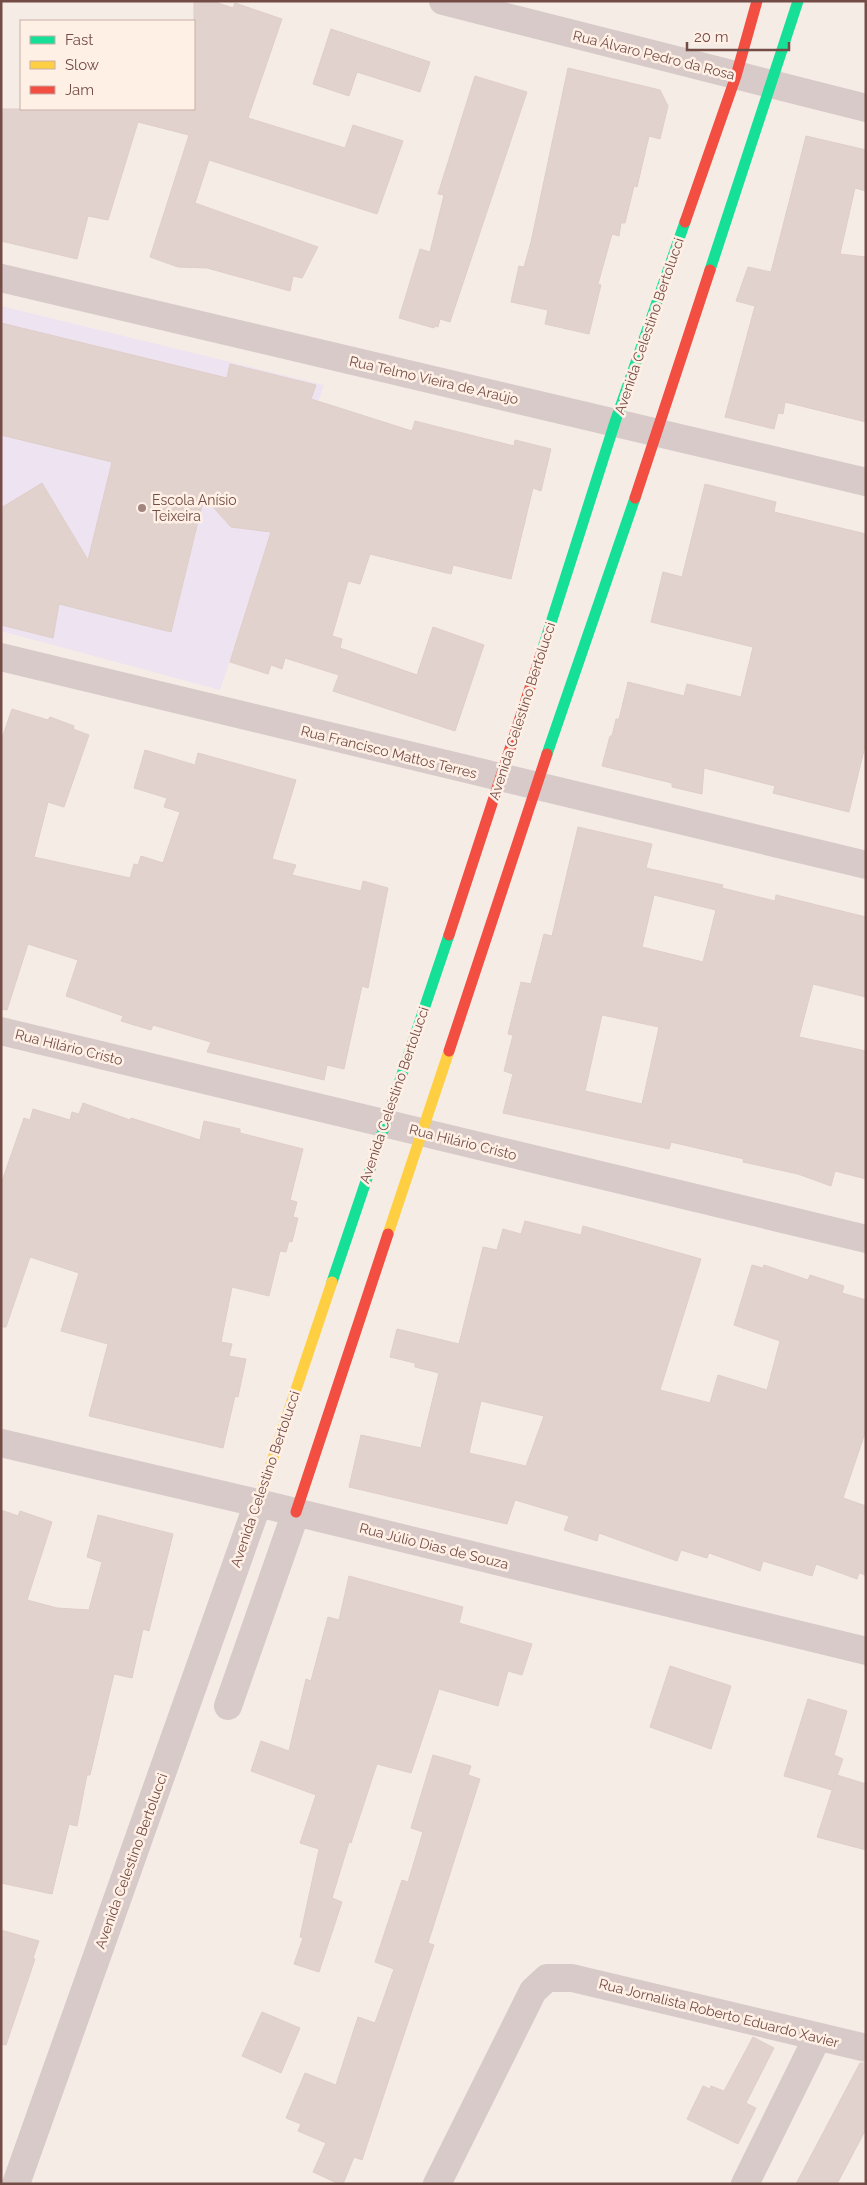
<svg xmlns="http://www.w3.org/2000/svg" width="867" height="2185" font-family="Raleway,sans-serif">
<rect width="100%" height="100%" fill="#f6ece6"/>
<path fill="#eee3f0" d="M 1,306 L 324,385 L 220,690 L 1,631 Z"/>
<g fill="#e2d2ce" stroke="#dfcec8" fill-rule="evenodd">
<path d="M 194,1 L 212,1 L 233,8 L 235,3 L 282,19 L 248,118 L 345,148 L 353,125 L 403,141 L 377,214 L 209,160 L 195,203 L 318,247 L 302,278 L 293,276 L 290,291 L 207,268 L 178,267 L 150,257 L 189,135 L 138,122 L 108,220 L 88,216 L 77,259 L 1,241 L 1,109 L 194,109 Z"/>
<path d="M 331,29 L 430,62 L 420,92 L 357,72 L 349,96 L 313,84 Z"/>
<path d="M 568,68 L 660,90 L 668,106 L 660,139 L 649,136 L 637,187 L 634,186 L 625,223 L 621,223 L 619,236 L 612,234 L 598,284 L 601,285 L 589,334 L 545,324 L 548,310 L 511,302 L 519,266 L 524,267 L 531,242 Z"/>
<path d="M 475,76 L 527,92 L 450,322 L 440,319 L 438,327 L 435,326 L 434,328 L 399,318 L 420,249 L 430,252 L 444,195 L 438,194 Z"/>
<path d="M 806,136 L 866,150 L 866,191 L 855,188 L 840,254 L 866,257 L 866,422 L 785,402 L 783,414 L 778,413 L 774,429 L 725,417 L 755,306 L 736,301 L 748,267 L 771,272 Z"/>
<path d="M 1,323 L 227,378 L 230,364 L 316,385 L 311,399 L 412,431 L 415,421 L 514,446 L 515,440 L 551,449 L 541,491 L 533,488 L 511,579 L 453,565 L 451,574 L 370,554 L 360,584 L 348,581 L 332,636 L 342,639 L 340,648 L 417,675 L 433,627 L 484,645 L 455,731 L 333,691 L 339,675 L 285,658 L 282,669 L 271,665 L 268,674 L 230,662 L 271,532 L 231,527 L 204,497 L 171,632 L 59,604 L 53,638 L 1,625 L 1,508 L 42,483 L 88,560 L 112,462 L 1,435 Z"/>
<path d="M 705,484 L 776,502 L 774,512 L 866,534 L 866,742 L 849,812 L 773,793 L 775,786 L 704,768 L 702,794 L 672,787 L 672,783 L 602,766 L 610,736 L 612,736 L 616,719 L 619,719 L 628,682 L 684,696 L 687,684 L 741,697 L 753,647 L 651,622 L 663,572 L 682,577 Z"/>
<path d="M 12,709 L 48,720 L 50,717 L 74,726 L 73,729 L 89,735 L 64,807 L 48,802 L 34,857 L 130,878 L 134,864 L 138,865 L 141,856 L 163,863 L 180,812 L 164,807 L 167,798 L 134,788 L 145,750 L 195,765 L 198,753 L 296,780 L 272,859 L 296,865 L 292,875 L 361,891 L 363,881 L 388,888 L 368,988 L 362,986 L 344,1069 L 327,1065 L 324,1080 L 207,1052 L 211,1042 L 153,1025 L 151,1030 L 121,1021 L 123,1016 L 66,996 L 78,960 L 28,944 L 7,1010 L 1,1009 L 1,741 Z"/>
<path d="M 578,827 L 652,844 L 646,868 L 723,885 L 722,888 L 775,901 L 776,895 L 866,917 L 866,997 L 813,984 L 799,1037 L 866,1051 L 866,1179 L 835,1171 L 831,1186 L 798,1174 L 743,1162 L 744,1159 L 671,1142 L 669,1149 L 503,1113 L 513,1074 L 504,1071 L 513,1035 L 508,1034 L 521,982 L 531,984 L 544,934 L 552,936 ZM 654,895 L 716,910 L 703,962 L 642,947 ZM 602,1015 L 659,1027 L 642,1104 L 585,1091 Z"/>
<path d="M 83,1103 L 130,1120 L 131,1118 L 200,1140 L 204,1121 L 240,1129 L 240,1133 L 303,1149 L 290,1200 L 297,1202 L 293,1217 L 298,1218 L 292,1242 L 289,1241 L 286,1252 L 280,1251 L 269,1296 L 232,1287 L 221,1342 L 232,1344 L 229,1356 L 246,1359 L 238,1397 L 235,1396 L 223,1448 L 89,1416 L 108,1344 L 61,1331 L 79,1273 L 30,1257 L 6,1327 L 1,1327 L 1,1184 L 24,1118 L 30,1120 L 33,1109 L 70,1120 L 72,1112 L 79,1114 Z"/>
<path d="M 525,1221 L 581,1235 L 583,1226 L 701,1259 L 660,1390 L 710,1403 L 718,1375 L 767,1390 L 780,1341 L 734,1325 L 752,1265 L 763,1268 L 764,1265 L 808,1280 L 810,1275 L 844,1286 L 842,1293 L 866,1300 L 866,1430 L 843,1498 L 866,1506 L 866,1575 L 859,1573 L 857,1579 L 816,1564 L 812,1576 L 763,1561 L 760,1571 L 709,1553 L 707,1558 L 681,1550 L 677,1561 L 599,1533 L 597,1541 L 564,1530 L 569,1516 L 515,1500 L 507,1524 L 349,1487 L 361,1435 L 421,1448 L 439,1373 L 415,1367 L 415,1363 L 390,1357 L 397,1329 L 459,1344 L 483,1247 L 497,1250 L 503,1229 L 521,1234 ZM 481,1401 L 544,1416 L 526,1466 L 469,1453 Z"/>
<path d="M 1,1510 L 18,1516 L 20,1511 L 52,1522 L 27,1600 L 57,1608 L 89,1610 L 102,1562 L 87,1557 L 98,1515 L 173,1534 L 149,1631 L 143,1629 L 132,1678 L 114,1674 L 90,1775 L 87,1775 L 77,1826 L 69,1824 L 52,1894 L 1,1883 Z"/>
<path d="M 349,1576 L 463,1607 L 459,1623 L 532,1644 L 522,1675 L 508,1671 L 498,1706 L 439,1689 L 411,1773 L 377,1764 L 351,1843 L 349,1842 L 332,1898 L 342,1902 L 319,1972 L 294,1964 L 303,1938 L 300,1937 L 319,1849 L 300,1843 L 316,1795 L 251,1771 L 261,1741 L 289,1751 L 306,1679 L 311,1681 L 328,1617 L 339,1620 Z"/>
<path d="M 670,1666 L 731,1686 L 711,1749 L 650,1727 Z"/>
<path d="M 808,1699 L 847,1711 L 834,1755 L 843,1759 L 832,1790 L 784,1776 Z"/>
<path d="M 433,1755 L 471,1766 L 468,1775 L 480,1779 L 428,1943 L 434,1945 L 362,2160 L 354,2157 L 343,2184 L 339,2184 L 313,2172 L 326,2143 L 298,2131 L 301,2124 L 286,2118 L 305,2073 L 336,2085 L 358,2017 L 375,2023 L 394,1969 L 375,1962 L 402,1880 L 408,1882 L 423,1832 L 411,1828 Z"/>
<path d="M 837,1775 L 866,1784 L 866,1850 L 817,1837 Z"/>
<path d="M 1,1930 L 39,1941 L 33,1958 L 35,1959 L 6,2045 L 1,2044 Z"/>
<path d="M 262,2012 L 300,2028 L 281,2073 L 242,2056 Z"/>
<path d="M 753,2037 L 774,2048 L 746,2103 L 756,2108 L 738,2144 L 687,2119 L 703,2086 L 710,2089 L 711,2086 L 724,2091 Z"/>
<path d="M 860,2063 L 866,2063 L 866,2129 L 837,2184 L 796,2184 Z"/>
</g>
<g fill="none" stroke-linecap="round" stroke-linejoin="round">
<g stroke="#d7cac8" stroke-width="28">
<path d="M 443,1 L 866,108"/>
<path d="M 1,278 L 866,482"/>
<path d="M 1,657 L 866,865"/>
<path d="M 1,1031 L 866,1239"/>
<path d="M 1,1443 L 258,1503 L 866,1651"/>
<path d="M 228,1706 L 296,1512"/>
<path d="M 16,2184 L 258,1503"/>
<path d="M 437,2184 L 533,1991 L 547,1978 L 572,1978 L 866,2048"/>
<path d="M 745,2184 L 817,2038"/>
</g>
<g stroke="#16e098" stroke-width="11">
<path d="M 710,270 L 798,1"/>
<path d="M 542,651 L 615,422 L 685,222"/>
<path d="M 547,754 L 635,498"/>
<path d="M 332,1282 L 449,935"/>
</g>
<g stroke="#ffcf43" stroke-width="11">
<path d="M 388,1234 L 449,1051"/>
<path d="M 258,1503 L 332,1282"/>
</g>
<g stroke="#f24e42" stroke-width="11">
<path d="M 685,222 L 736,76 L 757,1"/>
<path d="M 635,498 L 710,270"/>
<path d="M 449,935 L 542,651"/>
<path d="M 449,1051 L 547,754"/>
<path d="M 296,1512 L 388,1234"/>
</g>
</g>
<circle fill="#a2847e" stroke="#fff0e6" stroke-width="2" cx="142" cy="508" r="5"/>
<g text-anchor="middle" stroke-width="5" stroke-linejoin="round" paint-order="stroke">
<g font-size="14" fill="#744c46" stroke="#fff0e6">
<text transform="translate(654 55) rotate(14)" y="5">Rua Álvaro Pedro da Rosa</text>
<text transform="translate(649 326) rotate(-71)" y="5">Avenida Celestino Bertolucci</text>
<text transform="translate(434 380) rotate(13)" y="5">Rua Telmo Vieira de Araújo</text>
<text transform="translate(522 711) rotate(-72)" y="5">Avenida Celestino Bertolucci</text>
<text transform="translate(389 752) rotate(14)" y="5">Rua Francisco Mattos Terres</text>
<text transform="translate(69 1047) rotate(14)" y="5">Rua Hilário Cristo</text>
<text transform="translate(394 1095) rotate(-71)" y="5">Avenida Celestino Bertolucci</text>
<text transform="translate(463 1142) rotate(14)" y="5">Rua Hilário Cristo</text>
<text transform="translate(265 1479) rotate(-71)" y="5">Avenida Celestino Bertolucci</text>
<text transform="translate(434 1546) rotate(14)" y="5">Rua Júlio Dias de Souza</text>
<text transform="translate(131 1861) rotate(-70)" y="5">Avenida Celestino Bertolucci</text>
<text transform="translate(719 2013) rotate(14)" y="5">Rua Jornalista Roberto Eduardo Xavier</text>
</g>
<g font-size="14" fill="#744c46" stroke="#fff0e6" text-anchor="start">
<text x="152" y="505">Escola Anísio<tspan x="152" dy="16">Teixeira</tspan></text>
</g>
</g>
<rect width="867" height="2185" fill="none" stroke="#744c46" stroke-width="5"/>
<rect x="20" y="20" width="175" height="90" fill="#fff0e6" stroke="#c7aea6"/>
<rect x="30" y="36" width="25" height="8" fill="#16e098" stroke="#c7aea6"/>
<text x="65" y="45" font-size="15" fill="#744c46">Fast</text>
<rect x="30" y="61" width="25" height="8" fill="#ffcf43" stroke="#c7aea6"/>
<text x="65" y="70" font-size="15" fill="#744c46">Slow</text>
<rect x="30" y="86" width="25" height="8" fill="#f24e42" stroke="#c7aea6"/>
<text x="65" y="95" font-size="15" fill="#744c46">Jam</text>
<path d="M687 42v8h102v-8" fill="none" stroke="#744c46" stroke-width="2.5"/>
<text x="694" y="42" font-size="15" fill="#744c46" stroke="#fff0e6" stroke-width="4" paint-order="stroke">20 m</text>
</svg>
